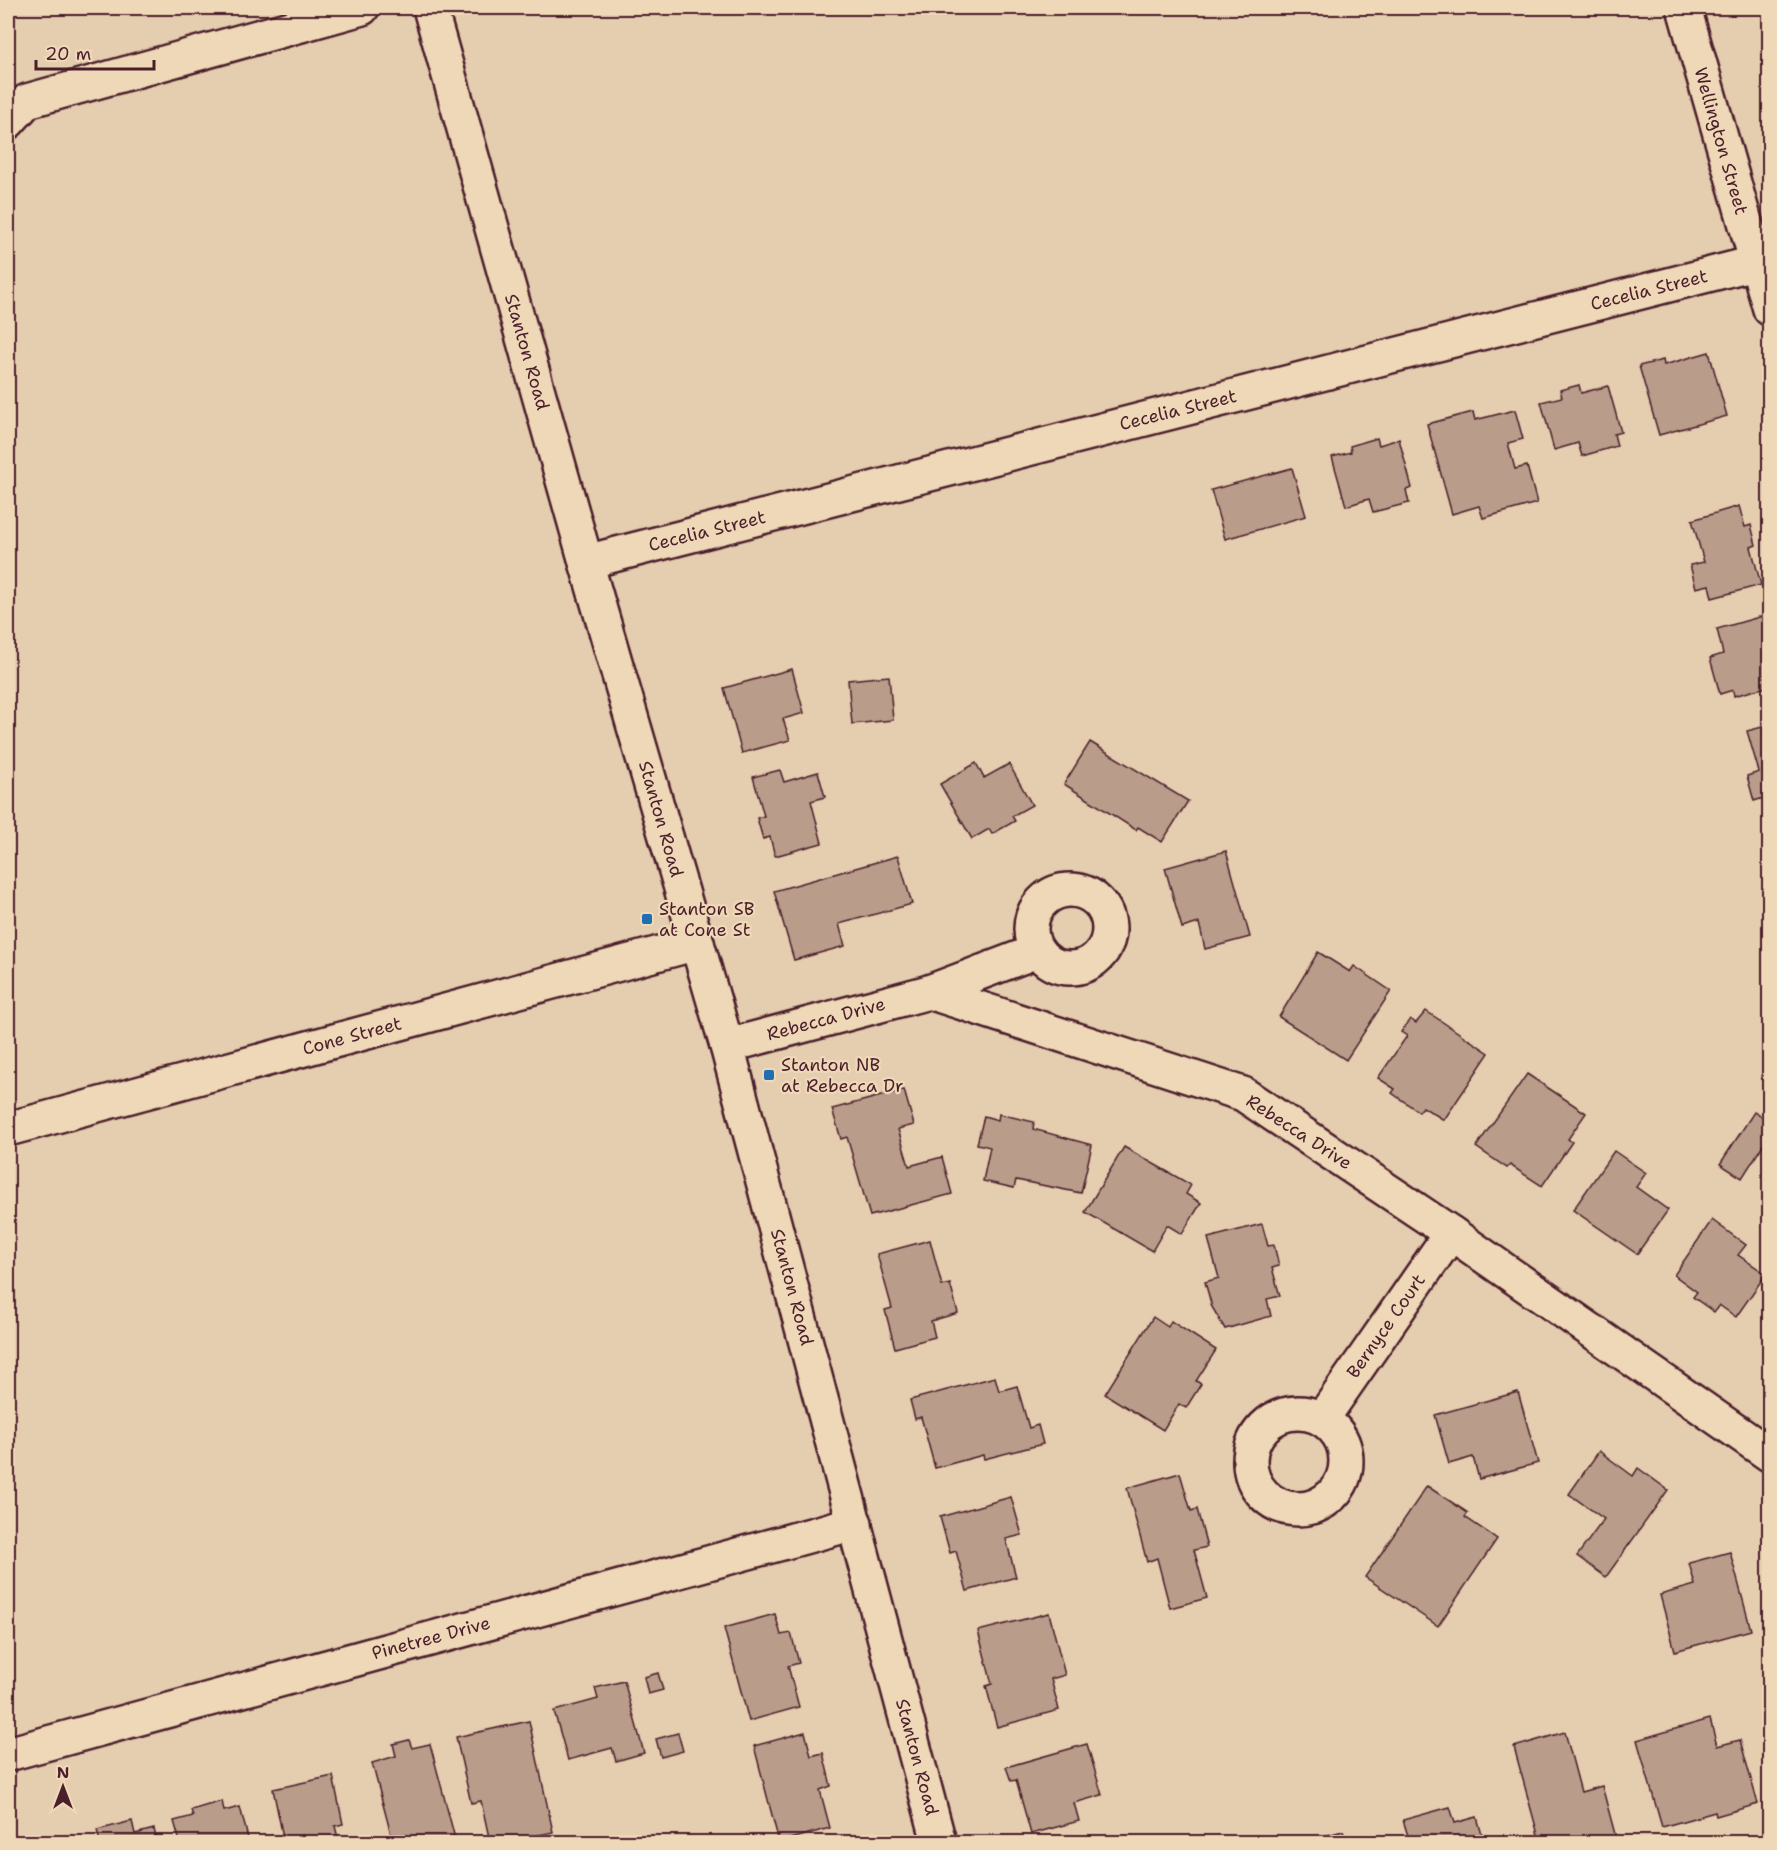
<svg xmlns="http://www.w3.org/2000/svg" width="1777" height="1850" font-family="'Shantell Sans',sans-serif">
<rect width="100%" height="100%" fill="#e5cdaf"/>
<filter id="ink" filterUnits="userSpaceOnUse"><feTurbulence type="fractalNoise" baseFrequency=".0167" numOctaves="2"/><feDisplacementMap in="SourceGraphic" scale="12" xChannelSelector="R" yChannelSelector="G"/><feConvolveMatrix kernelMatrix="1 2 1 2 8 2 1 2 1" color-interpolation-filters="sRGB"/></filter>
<g filter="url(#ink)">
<g fill="#b99c8a" stroke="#4a1f2b" stroke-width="1.5">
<path d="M 1709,352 L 1727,416 L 1659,435 L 1639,366 L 1663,360 L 1664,365 Z"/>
<path d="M 1579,385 L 1581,393 L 1608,386 L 1621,432 L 1614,434 L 1617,446 L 1582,456 L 1578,443 L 1554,450 L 1541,402 L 1562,397 L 1560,390 Z"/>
<path d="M 1515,410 L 1523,439 L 1508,443 L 1515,469 L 1527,466 L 1537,503 L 1483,518 L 1479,506 L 1452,514 L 1427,424 L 1473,412 L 1475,420 Z"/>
<path d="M 1377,438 L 1379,445 L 1399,439 L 1412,488 L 1406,490 L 1409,503 L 1373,512 L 1369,499 L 1346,506 L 1332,457 L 1351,452 L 1350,446 Z"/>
<path d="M 1292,468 L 1306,516 L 1225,539 L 1211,490 Z"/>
<path d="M 1739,506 L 1745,527 L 1751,525 L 1756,545 L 1751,547 L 1761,585 L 1712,598 L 1709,585 L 1696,588 L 1690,565 L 1704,562 L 1692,520 Z"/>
<path d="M 1763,616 L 1770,636 L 1770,686 L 1734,696 L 1733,690 L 1720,694 L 1710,658 L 1723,654 L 1717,629 Z"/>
<path d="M 792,669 L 804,713 L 783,719 L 790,740 L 742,753 L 724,688 Z"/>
<path d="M 889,676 L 893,720 L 852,724 L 848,680 Z"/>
<path d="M 1770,725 L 1770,796 L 1754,801 L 1747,776 L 1759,772 L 1747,731 Z"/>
<path d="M 1090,742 L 1188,801 L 1162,842 L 1138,827 L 1136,830 L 1064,784 Z"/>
<path d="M 976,763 L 984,778 L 1009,764 L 1032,805 L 1012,816 L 1015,821 L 992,834 L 989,829 L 972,839 L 940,784 Z"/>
<path d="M 780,770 L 784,782 L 818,772 L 825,797 L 811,801 L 822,843 L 775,856 L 770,837 L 763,839 L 757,818 L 764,816 L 753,777 Z"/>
<path d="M 1226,851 L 1250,937 L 1205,949 L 1199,923 L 1182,928 L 1165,868 Z"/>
<path d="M 898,856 L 912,904 L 839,924 L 845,946 L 794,960 L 774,891 Z"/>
<path d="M 1318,952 L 1350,972 L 1354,966 L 1391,991 L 1346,1060 L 1279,1017 Z"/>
<path d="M 1426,1011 L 1489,1053 L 1444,1120 L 1423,1107 L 1419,1112 L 1392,1093 L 1395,1089 L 1378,1078 L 1407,1036 L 1401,1032 L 1410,1019 L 1416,1023 Z"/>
<path d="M 1527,1074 L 1586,1113 L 1568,1139 L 1572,1142 L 1542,1186 L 1510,1165 L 1507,1168 L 1476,1147 Z"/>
<path d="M 904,1090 L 914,1125 L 898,1129 L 909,1166 L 942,1157 L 952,1194 L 870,1216 L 847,1137 L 841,1139 L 832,1109 Z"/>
<path d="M 1754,1112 L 1770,1122 L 1770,1134 L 1742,1178 L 1720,1164 Z"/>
<path d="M 999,1114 L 1034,1122 L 1033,1129 L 1092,1145 L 1081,1193 L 1016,1180 L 1014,1188 L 983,1181 L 990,1147 L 977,1144 L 984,1116 L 998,1120 Z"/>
<path d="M 1124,1147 L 1191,1185 L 1186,1194 L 1201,1203 L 1182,1234 L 1167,1225 L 1152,1251 L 1085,1212 Z"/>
<path d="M 1614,1151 L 1646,1173 L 1636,1187 L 1668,1210 L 1637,1254 L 1573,1210 Z"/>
<path d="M 1712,1220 L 1746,1245 L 1738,1255 L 1766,1274 L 1736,1317 L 1719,1305 L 1714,1312 L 1693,1297 L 1697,1292 L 1674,1275 Z"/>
<path d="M 1262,1224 L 1268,1246 L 1274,1245 L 1279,1266 L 1272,1268 L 1280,1296 L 1267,1299 L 1271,1316 L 1225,1329 L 1212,1307 L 1205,1282 L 1219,1278 L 1208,1238 Z"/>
<path d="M 930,1240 L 942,1286 L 950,1284 L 958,1313 L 931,1321 L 935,1337 L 895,1348 L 885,1310 L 892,1308 L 877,1254 Z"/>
<path d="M 1153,1317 L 1168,1327 L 1171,1321 L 1216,1350 L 1196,1381 L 1201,1384 L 1186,1408 L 1179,1404 L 1163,1430 L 1105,1394 Z"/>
<path d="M 995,1377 L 999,1391 L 1017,1386 L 1029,1428 L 1038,1425 L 1043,1444 L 984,1459 L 983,1455 L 935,1468 L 921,1417 L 915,1419 L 910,1400 Z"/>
<path d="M 1518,1392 L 1538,1463 L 1479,1479 L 1473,1457 L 1449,1464 L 1435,1415 Z"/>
<path d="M 1599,1451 L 1633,1476 L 1638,1468 L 1668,1490 L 1606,1577 L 1577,1556 L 1604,1519 L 1569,1494 Z"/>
<path d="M 1180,1473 L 1191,1511 L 1197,1509 L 1207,1547 L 1194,1550 L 1207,1598 L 1170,1608 L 1157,1558 L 1147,1562 L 1127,1488 Z"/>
<path d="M 1427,1486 L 1468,1513 L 1465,1517 L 1497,1539 L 1438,1626 L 1365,1577 Z"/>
<path d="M 1011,1497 L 1022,1535 L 1006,1539 L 1016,1577 L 967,1591 L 956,1551 L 950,1553 L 940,1517 Z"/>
<path d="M 1730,1552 L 1751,1630 L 1675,1651 L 1660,1595 L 1695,1585 L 1689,1563 Z"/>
<path d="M 1049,1613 L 1065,1675 L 1051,1679 L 1059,1710 L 997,1727 L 986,1686 L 992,1684 L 978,1631 Z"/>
<path d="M 775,1614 L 781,1635 L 791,1633 L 799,1663 L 788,1666 L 799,1707 L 749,1721 L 724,1628 Z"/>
<path d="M 658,1673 L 663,1690 L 648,1694 L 644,1677 Z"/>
<path d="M 624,1681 L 644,1753 L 616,1761 L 612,1748 L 568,1760 L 554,1711 L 598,1699 L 595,1688 Z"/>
<path d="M 1710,1719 L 1717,1746 L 1740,1740 L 1758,1804 L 1716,1816 L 1715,1812 L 1662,1827 L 1637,1740 Z"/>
<path d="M 529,1721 L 553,1832 L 507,1842 L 490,1842 L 481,1801 L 471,1803 L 456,1737 Z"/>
<path d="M 805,1732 L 811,1756 L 823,1753 L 831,1786 L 820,1790 L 830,1828 L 779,1842 L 754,1746 Z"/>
<path d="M 1565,1732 L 1581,1792 L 1602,1786 L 1616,1838 L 1598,1842 L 1540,1842 L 1514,1747 Z"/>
<path d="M 678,1733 L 683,1751 L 661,1757 L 656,1739 Z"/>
<path d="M 409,1740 L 412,1748 L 430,1744 L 456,1842 L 408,1842 L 406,1835 L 392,1838 L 372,1763 L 396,1756 L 393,1744 Z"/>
<path d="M 1087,1744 L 1102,1795 L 1074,1803 L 1079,1821 L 1031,1834 L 1016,1780 L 1011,1781 L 1006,1767 Z"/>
<path d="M 333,1776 L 343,1824 L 335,1826 L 339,1842 L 284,1842 L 273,1789 Z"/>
<path d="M 222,1801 L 224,1811 L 240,1807 L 249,1842 L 180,1842 L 174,1821 L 193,1816 L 191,1810 Z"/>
<path d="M 1450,1807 L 1455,1823 L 1477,1817 L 1484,1842 L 1410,1842 L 1403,1820 Z"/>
<path d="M 132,1821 L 135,1834 L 154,1829 L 157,1842 L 100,1842 L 97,1830 Z"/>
<path d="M 1343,1831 L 1347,1842 L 1301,1842 Z"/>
</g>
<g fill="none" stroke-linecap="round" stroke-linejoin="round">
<defs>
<g id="minor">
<path d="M 430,8 L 586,562 L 727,1046 L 939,1842"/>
<path d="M 1684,8 L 1770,309"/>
<path d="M 8,122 L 27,101 L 362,8"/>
<path d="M 586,562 L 1770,259"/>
<circle cx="1070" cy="929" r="39"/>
<path d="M 929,992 L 1037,951"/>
<path d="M 727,1046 L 929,992 L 1243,1094 L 1451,1233 L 1770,1455"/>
<path d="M 8,1129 L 697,943"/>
<circle cx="1298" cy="1461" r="48"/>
<path d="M 1322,1419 L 1451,1233"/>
<path d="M 8,1754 L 855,1523"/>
</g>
</defs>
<use href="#minor" stroke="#4a1f2b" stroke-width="38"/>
<use href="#minor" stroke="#efd8b7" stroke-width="33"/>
</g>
</g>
<g fill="#1f6fb2" stroke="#efd8b7" stroke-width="2">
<rect x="641" y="913" width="12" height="12" rx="3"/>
<rect x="763" y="1069" width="12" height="12" rx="3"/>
</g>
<g text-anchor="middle" stroke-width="4.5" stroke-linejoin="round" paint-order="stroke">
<g font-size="18" fill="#4a1f2b" stroke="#efd8b7">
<text transform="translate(1721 141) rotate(74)" y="6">Wellington Street</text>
<text transform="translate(1649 290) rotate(-14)" y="6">Cecelia Street</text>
<text transform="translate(527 352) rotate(74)" y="6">Stanton Road</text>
<text transform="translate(1178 410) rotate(-14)" y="6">Cecelia Street</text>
<text transform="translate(707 531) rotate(-14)" y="6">Cecelia Street</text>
<text transform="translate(661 819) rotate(74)" y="6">Stanton Road</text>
<text transform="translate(826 1019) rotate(-15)" y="6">Rebecca Drive</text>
<text transform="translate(352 1036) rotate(-15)" y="6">Cone Street</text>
<text transform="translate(1299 1132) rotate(33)" y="6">Rebecca Drive</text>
<text transform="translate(792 1287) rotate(75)" y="6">Stanton Road</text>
<text transform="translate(1386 1326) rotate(-55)" y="6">Bernyce Court</text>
<text transform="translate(431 1638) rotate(-15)" y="6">Pinetree Drive</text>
<text transform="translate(917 1757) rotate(75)" y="6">Stanton Road</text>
</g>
<g font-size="18" fill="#4a1f2b" stroke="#efd8b7" text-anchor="start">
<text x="659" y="915">Stanton SB<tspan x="659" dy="21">at Cone St</tspan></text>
<text x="781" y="1071">Stanton NB<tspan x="781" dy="21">at Rebecca Dr</tspan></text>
</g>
</g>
<rect width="1777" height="1850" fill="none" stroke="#efd8b7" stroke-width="30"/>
<rect x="15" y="15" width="1747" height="1820" fill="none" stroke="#4a1f2b" stroke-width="2" filter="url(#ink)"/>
<g transform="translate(63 1787)" stroke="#efd8b7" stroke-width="4.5" paint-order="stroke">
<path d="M0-4.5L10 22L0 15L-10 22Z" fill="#4a1f2b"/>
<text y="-9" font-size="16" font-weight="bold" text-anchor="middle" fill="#4a1f2b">N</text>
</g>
<path d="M36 60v9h118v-9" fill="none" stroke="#4a1f2b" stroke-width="3"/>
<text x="45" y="60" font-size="18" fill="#4a1f2b" stroke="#efd8b7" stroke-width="4.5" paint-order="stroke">20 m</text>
</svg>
